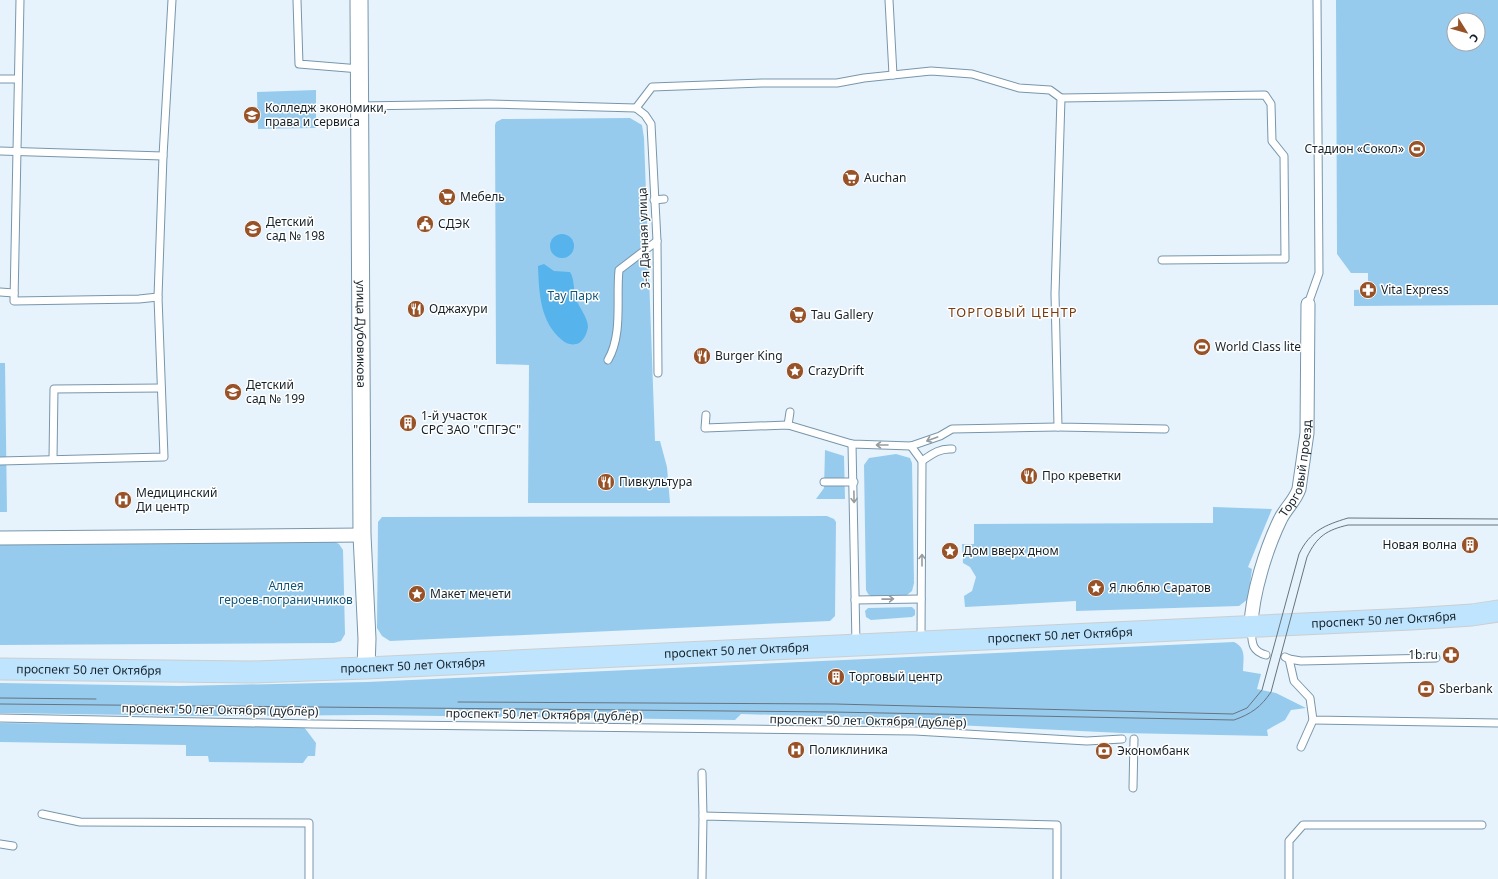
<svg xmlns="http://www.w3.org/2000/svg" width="1498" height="879" font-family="'Noto Sans',sans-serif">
<rect width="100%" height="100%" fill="#e6f3fc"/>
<g fill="#96cbee" fill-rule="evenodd">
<path d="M 1336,0 L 1498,0 L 1498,305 L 1354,306 L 1354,290 L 1368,289 L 1368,273 L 1351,273 L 1337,254 ZM 1454,20 L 1478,20 L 1478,44 L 1454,44 Z"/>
<path d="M 316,90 L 316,128 L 258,129 L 257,92 Z"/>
<path d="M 630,118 L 642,125 L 644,138 L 655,441 L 660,441 L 667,467 L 670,503 L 528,503 L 529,365 L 496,364 L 495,125 L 496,122 L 502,119 Z"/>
<path d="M 0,363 L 5,363 L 7,512 L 0,512 Z"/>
<path d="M 825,450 L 844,456 L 845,499 L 816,499 L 824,488 Z"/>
<path d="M 896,454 L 910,458 L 912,463 L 914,583 L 912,591 L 907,595 L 872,597 L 868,594 L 866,590 L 864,465 L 869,458 Z"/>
<path d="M 1213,507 L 1272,509 L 1248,567 L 1252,569 L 1248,599 L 1239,606 L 1076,611 L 1076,601 L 965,607 L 964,596 L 972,591 L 976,577 L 970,567 L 963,563 L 962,544 L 974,544 L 974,524 L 1213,523 Z"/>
<path d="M 827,516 L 834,519 L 836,522 L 835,616 L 830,621 L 390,641 L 382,636 L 377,628 L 378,522 L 382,517 Z"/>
<path d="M 333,541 L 339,544 L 343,550 L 345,634 L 341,641 L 334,643 L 0,645 L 0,543 Z"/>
<path d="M 912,607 L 915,610 L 915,615 L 912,617 L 871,620 L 866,617 L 865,611 L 868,608 Z"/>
<path d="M 1234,642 C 1247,648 1243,660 1243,671 L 1261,674 L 1257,689 L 1276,693 L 1306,708 L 1291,710 L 1285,720 L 1267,730 L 1268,736 L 1122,733 L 934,724 L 847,724 L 846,717 L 741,714 L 735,720 L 374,715 L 200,716 L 0,713 L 0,683 L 179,686 L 367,682 Z"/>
<path d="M 0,723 L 304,727 L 316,743 L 315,756 L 308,756 L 303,763 L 209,762 L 208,756 L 186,756 L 186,745 L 0,742 Z"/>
</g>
<g fill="#57b3eb">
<circle cx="562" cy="246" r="12"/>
<path d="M 544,264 L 554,271 L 570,272 C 575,280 573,290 576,299 C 579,307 588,318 588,327 C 587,333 584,340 579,343 C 573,346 566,344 562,340 C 540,322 539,293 538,266 Z"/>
</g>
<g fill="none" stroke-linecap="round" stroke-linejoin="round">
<defs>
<g id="service">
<path d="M 20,0 L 14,301 L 139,299 L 158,297"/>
<path d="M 297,0 L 299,64 L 360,69"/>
<path d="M 889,0 L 893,75"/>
<path d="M 0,79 L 17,79"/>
<path d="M 1061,98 L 1265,95 L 1271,104 L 1272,141 L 1284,156 L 1285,259 L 1162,260"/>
<path d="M 359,106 L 489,104 L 636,108"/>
<path d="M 636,108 L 652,87 L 762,83 L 837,83 L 864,78 L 931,71 L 972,74 L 1019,88 L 1050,90 L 1061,98 L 1055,294 L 1058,427 L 1165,429"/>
<path d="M 636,108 L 645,115 L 651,124 L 657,241 L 658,373"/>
<path d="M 0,151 L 163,156"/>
<path d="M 654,200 L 664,199"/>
<path d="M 0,292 L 14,293"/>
<path d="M 1308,304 L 1319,273 L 1317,0"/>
<path d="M 608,360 C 623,334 616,299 619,270 L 657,241"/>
<path d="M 706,415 L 705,428 L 788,425 L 852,444 L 911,446 L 940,436 L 952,429 L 1058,427"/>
<path d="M 788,425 L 790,412"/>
<path d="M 852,444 L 856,644"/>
<path d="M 911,446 L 922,461 L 921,639"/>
<path d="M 53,459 L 54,389 L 161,388"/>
<path d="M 0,461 L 164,457 L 158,297 L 163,156 L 172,0"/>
<path d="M 922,461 C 932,454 940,448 952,449"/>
<path d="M 824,482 L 854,482"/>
<path d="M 855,600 L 921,599"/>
<path d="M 1251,628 C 1252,642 1251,651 1266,655"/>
<path d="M 1285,657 L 1289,659 L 1294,681 L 1310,698 L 1313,720 L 1498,723"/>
<path d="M 1289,659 L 1301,661 L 1436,658"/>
<path d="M 0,718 L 313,724 L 915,731 L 1087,741 L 1122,739"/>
<path d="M 1301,747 L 1313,720"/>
<path d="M 702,773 L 703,816"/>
<path d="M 1133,788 L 1134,739"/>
<path d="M 42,814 L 80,822 L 309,823 L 309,879"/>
<path d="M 0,844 L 13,846"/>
<path d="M 702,879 L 703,816 L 1057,825 L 1057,879"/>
<path d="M 1289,879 L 1289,841 L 1303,825 L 1482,825"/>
</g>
<g id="minor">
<path d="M 0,538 L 362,535"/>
<path id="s1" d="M 1251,626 C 1252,594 1266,549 1280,520 C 1285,509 1295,501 1299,489 L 1307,433 L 1308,304"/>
</g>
<g id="tertiary">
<path id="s2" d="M 359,0 L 362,535 L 367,639 L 366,668"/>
</g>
<g id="primary">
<path id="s3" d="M 0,669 L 251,672 L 366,668 L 1411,619 L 1472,615 L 1498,611"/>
</g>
</defs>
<use href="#service" stroke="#7896ab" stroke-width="9"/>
<use href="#minor" stroke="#7896ab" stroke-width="15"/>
<use href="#tertiary" stroke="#7896ab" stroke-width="19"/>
<use href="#primary" stroke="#ccced0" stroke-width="23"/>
<use href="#service" stroke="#fff" stroke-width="7"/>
<use href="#minor" stroke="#fff" stroke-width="13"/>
<use href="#tertiary" stroke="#fff" stroke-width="17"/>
<use href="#primary" stroke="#bfe4fd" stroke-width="21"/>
<g stroke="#68747d" stroke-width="1">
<path d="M 0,698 L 96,699"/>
<path d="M 458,702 L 835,704 L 1233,714 L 1247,708 L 1262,690 L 1299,554 C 1310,531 1325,525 1348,518 L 1498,519"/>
<path d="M 0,704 L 833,712 L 1234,720 C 1251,714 1261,707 1271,692 L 1307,557 C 1317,536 1327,530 1348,525 L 1498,525"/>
</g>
</g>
<defs><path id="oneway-shaft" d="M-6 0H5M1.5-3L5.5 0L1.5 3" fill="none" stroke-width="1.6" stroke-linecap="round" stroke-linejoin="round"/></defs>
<g stroke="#969c9f">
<use href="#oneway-shaft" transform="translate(932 439) rotate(160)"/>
<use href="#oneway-shaft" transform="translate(882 445) rotate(180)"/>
<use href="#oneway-shaft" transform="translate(854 497) rotate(89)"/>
<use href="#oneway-shaft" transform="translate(922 560) rotate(-90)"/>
<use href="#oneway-shaft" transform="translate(888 599) rotate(-1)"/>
</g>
<defs>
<symbol id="university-disc" viewBox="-11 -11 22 22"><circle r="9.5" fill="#985228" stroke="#fff"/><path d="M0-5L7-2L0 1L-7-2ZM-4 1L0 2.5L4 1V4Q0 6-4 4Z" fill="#fff"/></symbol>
<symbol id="stadium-disc" viewBox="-11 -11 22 22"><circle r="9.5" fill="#985228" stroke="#fff"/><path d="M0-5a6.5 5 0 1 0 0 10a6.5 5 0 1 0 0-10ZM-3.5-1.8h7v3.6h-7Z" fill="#fff"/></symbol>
<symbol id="supermarket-disc" viewBox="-11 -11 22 22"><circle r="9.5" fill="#985228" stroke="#fff"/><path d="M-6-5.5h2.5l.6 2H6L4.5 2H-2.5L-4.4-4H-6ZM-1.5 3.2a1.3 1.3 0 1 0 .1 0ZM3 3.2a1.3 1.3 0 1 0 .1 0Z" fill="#fff"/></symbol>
<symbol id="civic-disc" viewBox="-11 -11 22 22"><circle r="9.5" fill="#985228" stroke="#fff"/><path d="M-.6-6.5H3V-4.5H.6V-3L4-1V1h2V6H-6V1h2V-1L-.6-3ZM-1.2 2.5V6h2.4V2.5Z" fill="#fff"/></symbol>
<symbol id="school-disc" viewBox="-11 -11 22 22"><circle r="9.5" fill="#985228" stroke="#fff"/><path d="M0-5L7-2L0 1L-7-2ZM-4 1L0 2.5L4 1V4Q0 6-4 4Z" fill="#fff"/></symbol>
<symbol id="pharmacy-disc" viewBox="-11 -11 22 22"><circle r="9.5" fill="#985228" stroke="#fff"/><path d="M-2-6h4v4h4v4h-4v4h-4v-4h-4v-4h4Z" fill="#fff"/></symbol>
<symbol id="restaurant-disc" viewBox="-11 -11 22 22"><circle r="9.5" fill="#985228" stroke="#fff"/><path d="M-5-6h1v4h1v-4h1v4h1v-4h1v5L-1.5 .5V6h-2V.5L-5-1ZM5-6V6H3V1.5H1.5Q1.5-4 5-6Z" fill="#fff"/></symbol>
<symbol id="sight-disc" viewBox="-11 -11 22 22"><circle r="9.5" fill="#985228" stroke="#fff"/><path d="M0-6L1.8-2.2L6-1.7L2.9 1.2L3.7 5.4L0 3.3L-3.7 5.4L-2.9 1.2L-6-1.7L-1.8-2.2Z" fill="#fff"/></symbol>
<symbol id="building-disc" viewBox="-11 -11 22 22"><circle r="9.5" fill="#985228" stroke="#fff"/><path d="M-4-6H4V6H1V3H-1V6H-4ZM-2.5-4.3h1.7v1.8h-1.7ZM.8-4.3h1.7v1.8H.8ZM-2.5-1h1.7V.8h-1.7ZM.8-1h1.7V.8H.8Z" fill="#fff"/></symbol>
<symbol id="hospital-disc" viewBox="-11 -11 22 22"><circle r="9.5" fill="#985228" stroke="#fff"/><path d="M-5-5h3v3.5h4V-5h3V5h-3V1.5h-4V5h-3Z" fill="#fff"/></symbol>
<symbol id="bank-disc" viewBox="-11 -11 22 22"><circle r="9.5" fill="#985228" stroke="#fff"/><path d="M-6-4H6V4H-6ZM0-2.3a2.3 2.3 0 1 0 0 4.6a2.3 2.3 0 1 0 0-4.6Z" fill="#fff"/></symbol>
</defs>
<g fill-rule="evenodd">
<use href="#university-disc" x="242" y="105" width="20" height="20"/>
<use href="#stadium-disc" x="1407" y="139" width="20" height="20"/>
<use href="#supermarket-disc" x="841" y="168" width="20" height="20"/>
<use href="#supermarket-disc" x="437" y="187" width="20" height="20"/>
<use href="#civic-disc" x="415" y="214" width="20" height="20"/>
<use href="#school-disc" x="243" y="219" width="20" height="20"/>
<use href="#pharmacy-disc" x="1358" y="280" width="20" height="20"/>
<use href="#restaurant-disc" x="406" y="299" width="20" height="20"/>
<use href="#supermarket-disc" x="788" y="305" width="20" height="20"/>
<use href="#stadium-disc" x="1192" y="337" width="20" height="20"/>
<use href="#restaurant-disc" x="692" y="346" width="20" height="20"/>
<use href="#sight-disc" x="785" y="361" width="20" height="20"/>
<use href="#school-disc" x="223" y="382" width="20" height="20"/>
<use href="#building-disc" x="398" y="413" width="20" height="20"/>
<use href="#restaurant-disc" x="1019" y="466" width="20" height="20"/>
<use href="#restaurant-disc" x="596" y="472" width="20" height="20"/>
<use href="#hospital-disc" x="113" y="490" width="20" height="20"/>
<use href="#building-disc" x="1460" y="535" width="20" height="20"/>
<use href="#sight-disc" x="940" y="541" width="20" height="20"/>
<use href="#sight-disc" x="1086" y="578" width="20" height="20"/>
<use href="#sight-disc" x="407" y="584" width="20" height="20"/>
<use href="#pharmacy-disc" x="1441" y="645" width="20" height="20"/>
<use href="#building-disc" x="826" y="667" width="20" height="20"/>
<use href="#bank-disc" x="1416" y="679" width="20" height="20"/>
<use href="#hospital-disc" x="786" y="740" width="20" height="20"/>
<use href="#bank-disc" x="1094" y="741" width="20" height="20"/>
</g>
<g text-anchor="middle" stroke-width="3" stroke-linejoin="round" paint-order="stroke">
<g font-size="12" fill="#16222a" stroke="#fff" text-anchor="start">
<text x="265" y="112">Колледж экономики,<tspan x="265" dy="14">права и сервиса</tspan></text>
<text x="1404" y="153" text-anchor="end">Стадион «Сокол»</text>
<text x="864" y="182">Auchan</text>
<text x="460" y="201">Мебель</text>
<text x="266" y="226">Детский<tspan x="266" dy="14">сад № 198</tspan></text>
<text x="438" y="228">СДЭК</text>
<text x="1381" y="294">Vita Express</text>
<text x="429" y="313">Оджахури</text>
<text x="811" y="319">Tau Gallery</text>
<text x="1215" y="351">World Class lite</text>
<text x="715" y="360">Burger King</text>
<text x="808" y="375">CrazyDrift</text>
<text x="246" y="389">Детский<tspan x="246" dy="14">сад № 199</tspan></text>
<text x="421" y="420">1-й участок<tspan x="421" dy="14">СРС ЗАО "СПГЭС"</tspan></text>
<text x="1042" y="480">Про креветки</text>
<text x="619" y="486">Пивкультура</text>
<text x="136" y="497">Медицинский<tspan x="136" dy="14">Ди центр</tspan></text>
<text x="1457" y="549" text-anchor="end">Новая волна</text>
<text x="963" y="555">Дом вверх дном</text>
<text x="1109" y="592">Я люблю Саратов</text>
<text x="430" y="598">Макет мечети</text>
<text x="1438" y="659" text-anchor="end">1b.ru</text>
<text x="849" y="681">Торговый центр</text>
<text x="1439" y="693">Sberbank</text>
<text x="809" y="754">Поликлиника</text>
<text x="1117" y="755">Экономбанк</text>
</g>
<g font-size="12" fill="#16222a" stroke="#fff">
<text transform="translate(644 238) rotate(-92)" y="4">3-я Дачная улица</text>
<text dy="4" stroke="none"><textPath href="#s2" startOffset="334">улица Дубовикова</textPath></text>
<text dy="4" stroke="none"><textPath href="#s1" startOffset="166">Торговый проезд</textPath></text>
<text dy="4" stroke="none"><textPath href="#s3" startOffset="1385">проспект 50 лет Октября</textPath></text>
<text dy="4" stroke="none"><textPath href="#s3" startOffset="1061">проспект 50 лет Октября</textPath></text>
<text dy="4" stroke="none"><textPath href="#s3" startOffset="737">проспект 50 лет Октября</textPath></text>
<text dy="4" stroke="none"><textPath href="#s3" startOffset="413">проспект 50 лет Октября</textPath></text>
<text dy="4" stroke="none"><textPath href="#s3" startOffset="89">проспект 50 лет Октября</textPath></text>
<text transform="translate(220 710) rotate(1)" y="4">проспект 50 лет Октября (дублёр)</text>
<text transform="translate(544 715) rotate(1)" y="4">проспект 50 лет Октября (дублёр)</text>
<text transform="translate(868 721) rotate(1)" y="4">проспект 50 лет Октября (дублёр)</text>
</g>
<g font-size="12" fill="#0f567b" stroke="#fff">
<text x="573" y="300">Тау Парк</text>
<text x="286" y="590">Аллея<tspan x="286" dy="14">героев-пограничников</tspan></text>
</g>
<g font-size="13" letter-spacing="1" fill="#793c13" stroke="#fff">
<text x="1013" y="317">ТОРГОВЫЙ ЦЕНТР</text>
</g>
</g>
<g transform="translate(1466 32) rotate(127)"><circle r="19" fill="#ffffff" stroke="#a2a7aa"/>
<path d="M0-3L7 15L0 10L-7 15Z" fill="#985228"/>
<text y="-6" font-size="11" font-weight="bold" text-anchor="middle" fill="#16222a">С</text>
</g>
</svg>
